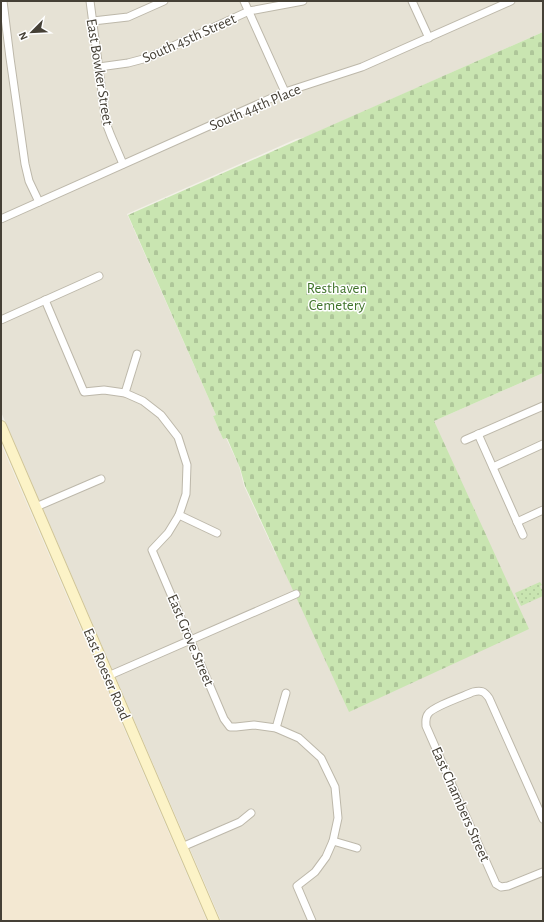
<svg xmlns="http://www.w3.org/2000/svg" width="544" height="922" font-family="'Alegreya Sans',sans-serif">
<defs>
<pattern id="grass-dots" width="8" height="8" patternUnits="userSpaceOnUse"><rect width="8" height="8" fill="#c9e5b1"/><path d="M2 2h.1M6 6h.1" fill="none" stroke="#aec699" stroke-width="1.8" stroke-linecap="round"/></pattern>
<pattern id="cemetery-stones" width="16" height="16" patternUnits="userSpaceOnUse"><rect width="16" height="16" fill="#c9e5b1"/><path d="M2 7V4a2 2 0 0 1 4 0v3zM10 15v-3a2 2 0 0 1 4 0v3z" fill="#aec699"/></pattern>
</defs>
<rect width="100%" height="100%" fill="#f2f0e7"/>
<path fill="#e6e2d5" d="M 1,1 L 543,1 L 543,32 L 306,137 L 296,139 L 127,214 L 216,415 L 213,416 L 223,439 L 226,438 L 239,466 L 244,486 L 276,555 L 434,421 L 543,373 L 543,921 L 221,921 L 1,412 Z"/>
<path fill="#f3e8d2" d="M 1,444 L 103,680 L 207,921 L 1,921 Z"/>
<path fill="url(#grass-dots)" d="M 540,582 L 542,585 L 540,586 L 541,589 L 543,588 L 543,596 L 521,606 L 515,593 Z"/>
<path fill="url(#cemetery-stones)" d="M 543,32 L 543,373 L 434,421 L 529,629 L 349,712 L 245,486 L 240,468 L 227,438 L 223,439 L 213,416 L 216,415 L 128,215 Z"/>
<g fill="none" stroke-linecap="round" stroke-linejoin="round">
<defs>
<g id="street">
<path d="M 3,1 L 10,58 L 25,164 L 29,181 L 39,202"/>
<path d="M 90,1 L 106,123 L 111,136 L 123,164"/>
<path d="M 244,1 L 285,92"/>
<path d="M 412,1 L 429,38"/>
<path d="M 93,21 L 128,17 L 164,1"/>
<path d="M 99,67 L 128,63 L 147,58 L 249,11 L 303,1"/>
<path d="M 1,219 L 285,92 L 362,67 L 511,1"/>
<path d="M 45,300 L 84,392 L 104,390 L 125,393 L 143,401 L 161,415 L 178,437 L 187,465 L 186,494 L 179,515 L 168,533 L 152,550 L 224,719 L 230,727 L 236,727 L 254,725 L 276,728 L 299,738 L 321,758 L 335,787 L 338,818 L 333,841 L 326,857 L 315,872 L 297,886 L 312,921"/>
<path d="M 1,320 L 99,276"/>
<path d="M 125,393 L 137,354"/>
<path d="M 478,434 L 523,535"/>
<path d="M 465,440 L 543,406"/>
<path d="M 493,467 L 543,444"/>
<path d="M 36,507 L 101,479"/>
<path d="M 179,515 L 217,533"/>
<path d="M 517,522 L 543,510"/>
<path d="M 108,676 L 296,594"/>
<path d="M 276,728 L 286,693"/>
<path d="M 543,819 L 489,698 C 484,691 481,690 473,692 C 464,696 432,707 428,714 C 425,718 426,721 426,726 L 448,776 L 496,884 L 501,887 L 508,886 L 543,872"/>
<path d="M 333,841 L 357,848"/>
<path d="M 182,847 L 240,822 L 251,813"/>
</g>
<path id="secondary" d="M 1,426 L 214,921"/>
</defs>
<use href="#street" stroke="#bdb8aa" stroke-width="9"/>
<use href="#secondary" stroke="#d0c598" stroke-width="12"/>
<use href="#street" stroke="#fff" stroke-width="7"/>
<use href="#secondary" stroke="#fcf3c7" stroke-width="10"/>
</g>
<g text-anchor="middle" stroke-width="3" stroke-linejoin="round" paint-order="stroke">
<g font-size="15" fill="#454036" stroke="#fff">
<text transform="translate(189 38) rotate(-24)" y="5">South 45th Street</text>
<text transform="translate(100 72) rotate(81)" y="5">East Bowker Street</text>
<text transform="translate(255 107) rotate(-23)" y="5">South 44th Place</text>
<text transform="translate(191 640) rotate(67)" y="5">East Grove Street</text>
<text transform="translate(107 674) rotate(67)" y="5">East Roeser Road</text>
<text transform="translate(461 804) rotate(66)" y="5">East Chambers Street</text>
</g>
<g font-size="15" fill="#41742c" stroke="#fff">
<text x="337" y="293">Resthaven<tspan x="337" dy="17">Cemetery</tspan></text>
</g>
</g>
<rect width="544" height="922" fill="none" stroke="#454036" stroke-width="4"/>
<g transform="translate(32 32) rotate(246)" stroke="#ffffff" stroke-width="3" paint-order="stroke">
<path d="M0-3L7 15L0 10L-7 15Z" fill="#454036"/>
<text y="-6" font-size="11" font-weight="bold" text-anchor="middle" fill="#454036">N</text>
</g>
</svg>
